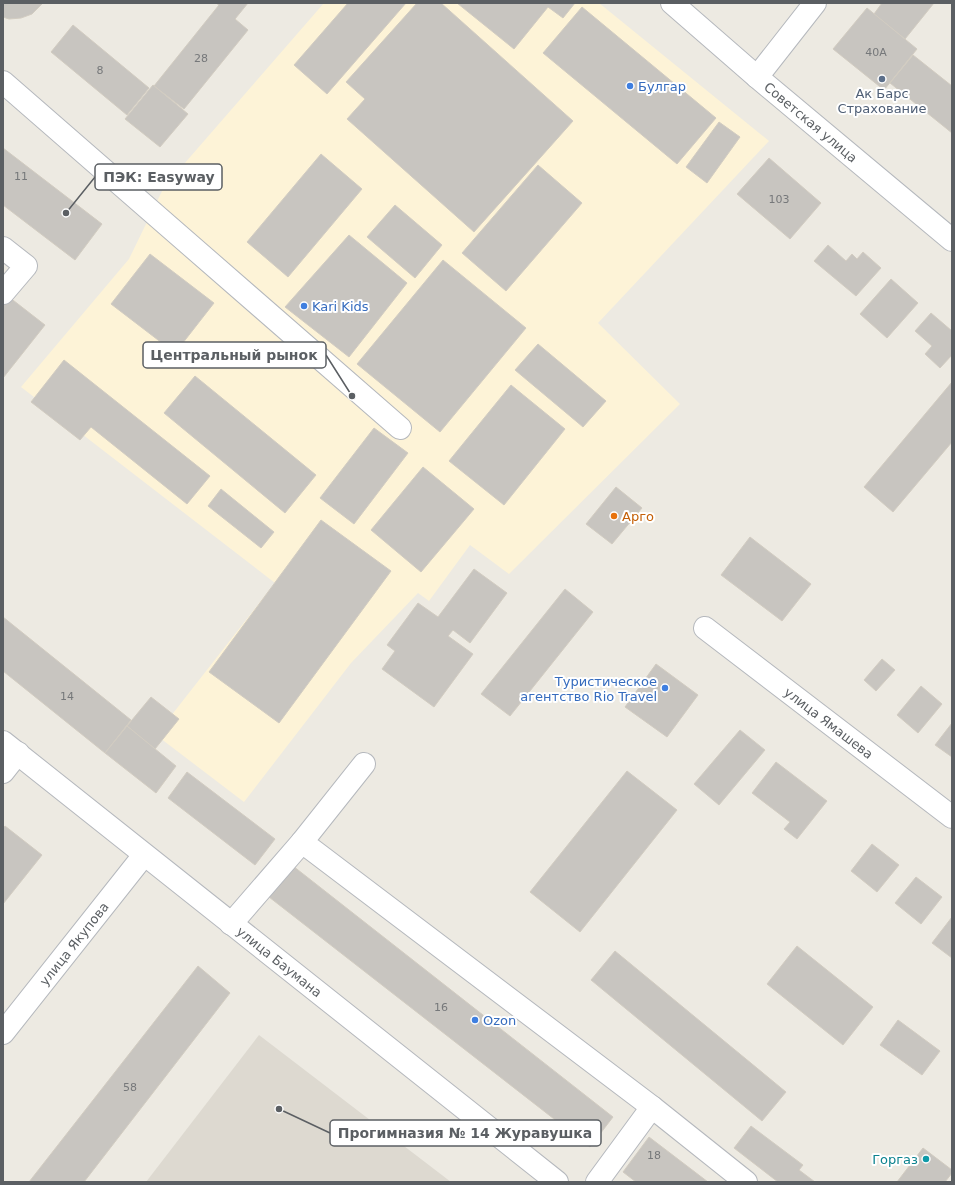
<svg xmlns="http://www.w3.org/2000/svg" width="955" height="1185" font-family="'DejaVu Sans',sans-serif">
<rect width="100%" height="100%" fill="#edeae2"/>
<path fill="#fdf3d7" d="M 324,3 L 599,3 L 769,141 L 598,323 L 680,404 L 509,574 L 470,545 L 429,601 L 418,593 L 351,663 L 244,802 L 156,735 L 275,583 L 21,387 L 129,259 L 164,187 Z"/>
<path fill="#ddd9d0" d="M 259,1035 L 451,1182 L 146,1182 Z"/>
<g fill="#c8c5c0" stroke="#d2ccc1">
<path d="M 3,3 L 43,3 L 32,14 L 21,18 L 9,19 L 3,17 Z"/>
<path d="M 216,3 L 248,3 L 235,19 L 248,30 L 184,109 L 154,86 L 219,5 Z"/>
<path d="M 348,3 L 406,3 L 327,94 L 294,65 Z"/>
<path d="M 417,3 L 441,3 L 573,121 L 474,232 L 347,119 L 365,99 L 346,82 Z"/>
<path d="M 457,3 L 575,3 L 563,18 L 548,7 L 514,49 Z"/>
<path d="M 882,3 L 934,3 L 905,39 L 874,14 Z"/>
<path d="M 582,7 L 716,118 L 677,164 L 543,53 Z"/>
<path d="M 867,8 L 917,49 L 884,90 L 833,49 Z"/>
<path d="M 73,25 L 149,88 L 127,115 L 51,52 Z"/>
<path d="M 913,55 L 952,86 L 952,133 L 890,83 Z"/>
<path d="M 153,85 L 188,114 L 160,147 L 125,119 Z"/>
<path d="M 719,122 L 740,137 L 707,183 L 686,167 Z"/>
<path d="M 3,148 L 102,224 L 75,260 L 3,205 Z"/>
<path d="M 321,154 L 362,189 L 288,277 L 247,242 Z"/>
<path d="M 769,158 L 821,203 L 790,239 L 737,194 Z"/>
<path d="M 538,165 L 582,203 L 506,291 L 462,253 Z"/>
<path d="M 395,205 L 442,245 L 415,278 L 367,237 Z"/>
<path d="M 349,235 L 407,283 L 349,357 L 285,307 Z"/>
<path d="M 828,245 L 846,261 L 852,254 L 857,259 L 863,252 L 881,268 L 856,296 L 814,261 Z"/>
<path d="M 150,254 L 214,303 L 175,353 L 111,304 Z"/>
<path d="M 443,260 L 526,328 L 440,432 L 357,364 Z"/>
<path d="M 891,279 L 918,303 L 887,338 L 860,314 Z"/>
<path d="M 9,297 L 45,325 L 3,378 L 3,305 Z"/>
<path d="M 931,313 L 952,331 L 952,355 L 940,368 L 925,354 L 932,346 L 915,331 Z"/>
<path d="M 538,344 L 606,401 L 583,427 L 515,370 Z"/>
<path d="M 64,360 L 210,476 L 187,504 L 91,427 L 80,440 L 31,402 Z"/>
<path d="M 195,376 L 316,475 L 285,513 L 164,413 Z"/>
<path d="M 952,382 L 952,442 L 893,512 L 864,487 Z"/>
<path d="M 511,385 L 565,429 L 504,505 L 449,461 Z"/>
<path d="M 374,428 L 408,453 L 354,524 L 320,498 Z"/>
<path d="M 423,467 L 474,509 L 421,572 L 371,530 Z"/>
<path d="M 616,487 L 642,508 L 612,544 L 586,524 Z"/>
<path d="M 221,489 L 274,532 L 261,548 L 208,506 Z"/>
<path d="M 321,520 L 391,571 L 279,723 L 209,672 Z"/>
<path d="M 750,537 L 811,584 L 782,621 L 721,575 Z"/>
<path d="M 474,569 L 507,593 L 470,643 L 453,630 L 448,636 L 473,654 L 434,707 L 382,669 L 395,651 L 387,645 L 418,603 L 438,617 Z"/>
<path d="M 565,589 L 593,612 L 510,716 L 481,694 Z"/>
<path d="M 3,617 L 131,720 L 105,753 L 3,671 Z"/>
<path d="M 882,659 L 895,670 L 876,691 L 864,680 Z"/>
<path d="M 656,664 L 698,695 L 667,737 L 625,707 Z"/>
<path d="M 921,686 L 942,704 L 918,733 L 897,715 Z"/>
<path d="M 151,697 L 179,719 L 155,749 L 127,726 Z"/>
<path d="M 952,723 L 952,757 L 935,745 Z"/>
<path d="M 127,726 L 176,766 L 156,793 L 105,753 Z"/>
<path d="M 740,730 L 765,750 L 719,805 L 694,784 Z"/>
<path d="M 776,762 L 827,801 L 797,839 L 784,829 L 790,822 L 752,793 Z"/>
<path d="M 627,771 L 677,810 L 580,932 L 530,892 Z"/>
<path d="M 187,772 L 275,839 L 255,865 L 168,798 Z"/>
<path d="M 5,826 L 42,855 L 3,904 L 3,828 Z"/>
<path d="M 872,844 L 899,865 L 877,892 L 851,871 Z"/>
<path d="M 293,866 L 613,1117 L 590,1147 L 269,897 Z"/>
<path d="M 916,877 L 942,897 L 921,924 L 895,903 Z"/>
<path d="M 952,917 L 952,958 L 932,943 Z"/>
<path d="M 797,946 L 873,1007 L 843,1045 L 767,984 Z"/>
<path d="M 615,951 L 786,1092 L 762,1121 L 591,980 Z"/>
<path d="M 198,966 L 230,993 L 84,1182 L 29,1182 Z"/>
<path d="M 898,1020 L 940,1051 L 922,1075 L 880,1045 Z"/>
<path d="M 751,1126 L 803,1165 L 799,1170 L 815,1182 L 778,1182 L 734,1148 Z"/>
<path d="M 649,1137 L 708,1182 L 636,1182 L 623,1172 Z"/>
<path d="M 923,1148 L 952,1170 L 952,1173 L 945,1182 L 897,1182 Z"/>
</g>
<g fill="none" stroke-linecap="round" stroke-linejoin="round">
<defs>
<g id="minor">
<path id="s1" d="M 672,3 L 757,77 L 952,240"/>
<path d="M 757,77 L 815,3"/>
<path d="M 3,82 L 400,428"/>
<path d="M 3,248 L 26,266 L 3,293"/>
<path id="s2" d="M 705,628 L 952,817"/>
<path id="s3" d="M 3,742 L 557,1182"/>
<path d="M 364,764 L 302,842 L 652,1107 L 597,1182"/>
<path d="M 3,772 L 18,753"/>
<path d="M 231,924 L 302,842"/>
<path id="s4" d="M 3,1033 L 144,855"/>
<path d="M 652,1107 L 746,1182"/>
</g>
</defs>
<use href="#minor" stroke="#b5b8bd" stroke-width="24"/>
<use href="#minor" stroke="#fff" stroke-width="22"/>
</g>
<circle fill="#5c6f8a" stroke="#fff" stroke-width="1.5" cx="882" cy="79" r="4"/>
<g fill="#3f7fe0" stroke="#fff" stroke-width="1.5">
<circle cx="630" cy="86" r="4"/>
<circle cx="304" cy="306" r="4"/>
<circle cx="665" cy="688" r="4"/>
<circle cx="475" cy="1020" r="4"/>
</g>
<circle fill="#e8710a" stroke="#fff" stroke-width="1.5" cx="614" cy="516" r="4"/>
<circle fill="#0f9aa8" stroke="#fff" stroke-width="1.5" cx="926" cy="1159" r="4"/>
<g text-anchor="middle" stroke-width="4" stroke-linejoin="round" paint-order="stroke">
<g font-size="11" fill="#76787a">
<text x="876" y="56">40А</text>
<text x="201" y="62">28</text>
<text x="100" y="74">8</text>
<text x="21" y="180">11</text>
<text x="779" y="203">103</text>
<text x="67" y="700">14</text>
<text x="441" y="1011">16</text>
<text x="130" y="1091">58</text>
<text x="654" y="1159">18</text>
</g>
<g font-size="13" fill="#366cbe" stroke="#fff" text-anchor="start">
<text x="638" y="91">Булгар</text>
<text x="312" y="311">Kari Kids</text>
<text x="657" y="686" text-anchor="end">Туристическое<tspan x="657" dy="15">агентство Rio Travel</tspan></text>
<text x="483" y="1025">Ozon</text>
</g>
<g font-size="13" fill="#4e5e75" stroke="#fff">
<text x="882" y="98">Ак Барс<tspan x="882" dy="15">Страхование</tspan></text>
</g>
<g font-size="13" fill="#5b5f63" stroke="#fff">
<text dy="5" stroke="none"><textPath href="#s1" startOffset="183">Советская улица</textPath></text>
<text dy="5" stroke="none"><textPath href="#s2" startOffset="156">улица Ямашева</textPath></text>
<text dy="5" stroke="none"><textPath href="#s4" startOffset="114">улица Якупова</textPath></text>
<text dy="5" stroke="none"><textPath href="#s3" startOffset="353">улица Баумана</textPath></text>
</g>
<g font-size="13" fill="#c56008" stroke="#fff" text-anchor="start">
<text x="622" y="521">Арго</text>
</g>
<g font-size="13" fill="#0d838f" stroke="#fff" text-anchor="end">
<text x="918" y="1164">Горгаз</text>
</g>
</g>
<path fill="none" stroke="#5b5f63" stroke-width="1.5" d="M66 213L95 177M352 396L326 355M279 1109L330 1133"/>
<g fill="#5b5f63" stroke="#fff" stroke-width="1.5">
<circle cx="66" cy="213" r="4"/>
<circle cx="352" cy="396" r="4"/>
<circle cx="279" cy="1109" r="4"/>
</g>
<g fill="#fff" stroke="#5b5f63" stroke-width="1.5">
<rect x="95" y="164" width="127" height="26" rx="4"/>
<rect x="143" y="342" width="183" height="26" rx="4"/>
<rect x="330" y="1120" width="271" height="26" rx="4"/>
</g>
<g font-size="14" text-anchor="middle" font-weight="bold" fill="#5b5f63">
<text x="159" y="182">ПЭК: Easyway</text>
<text x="234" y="360">Центральный рынок</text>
<text x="465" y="1138">Прогимназия № 14 Журавушка</text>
</g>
<rect width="955" height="1185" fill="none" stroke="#5b5f63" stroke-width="8"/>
</svg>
